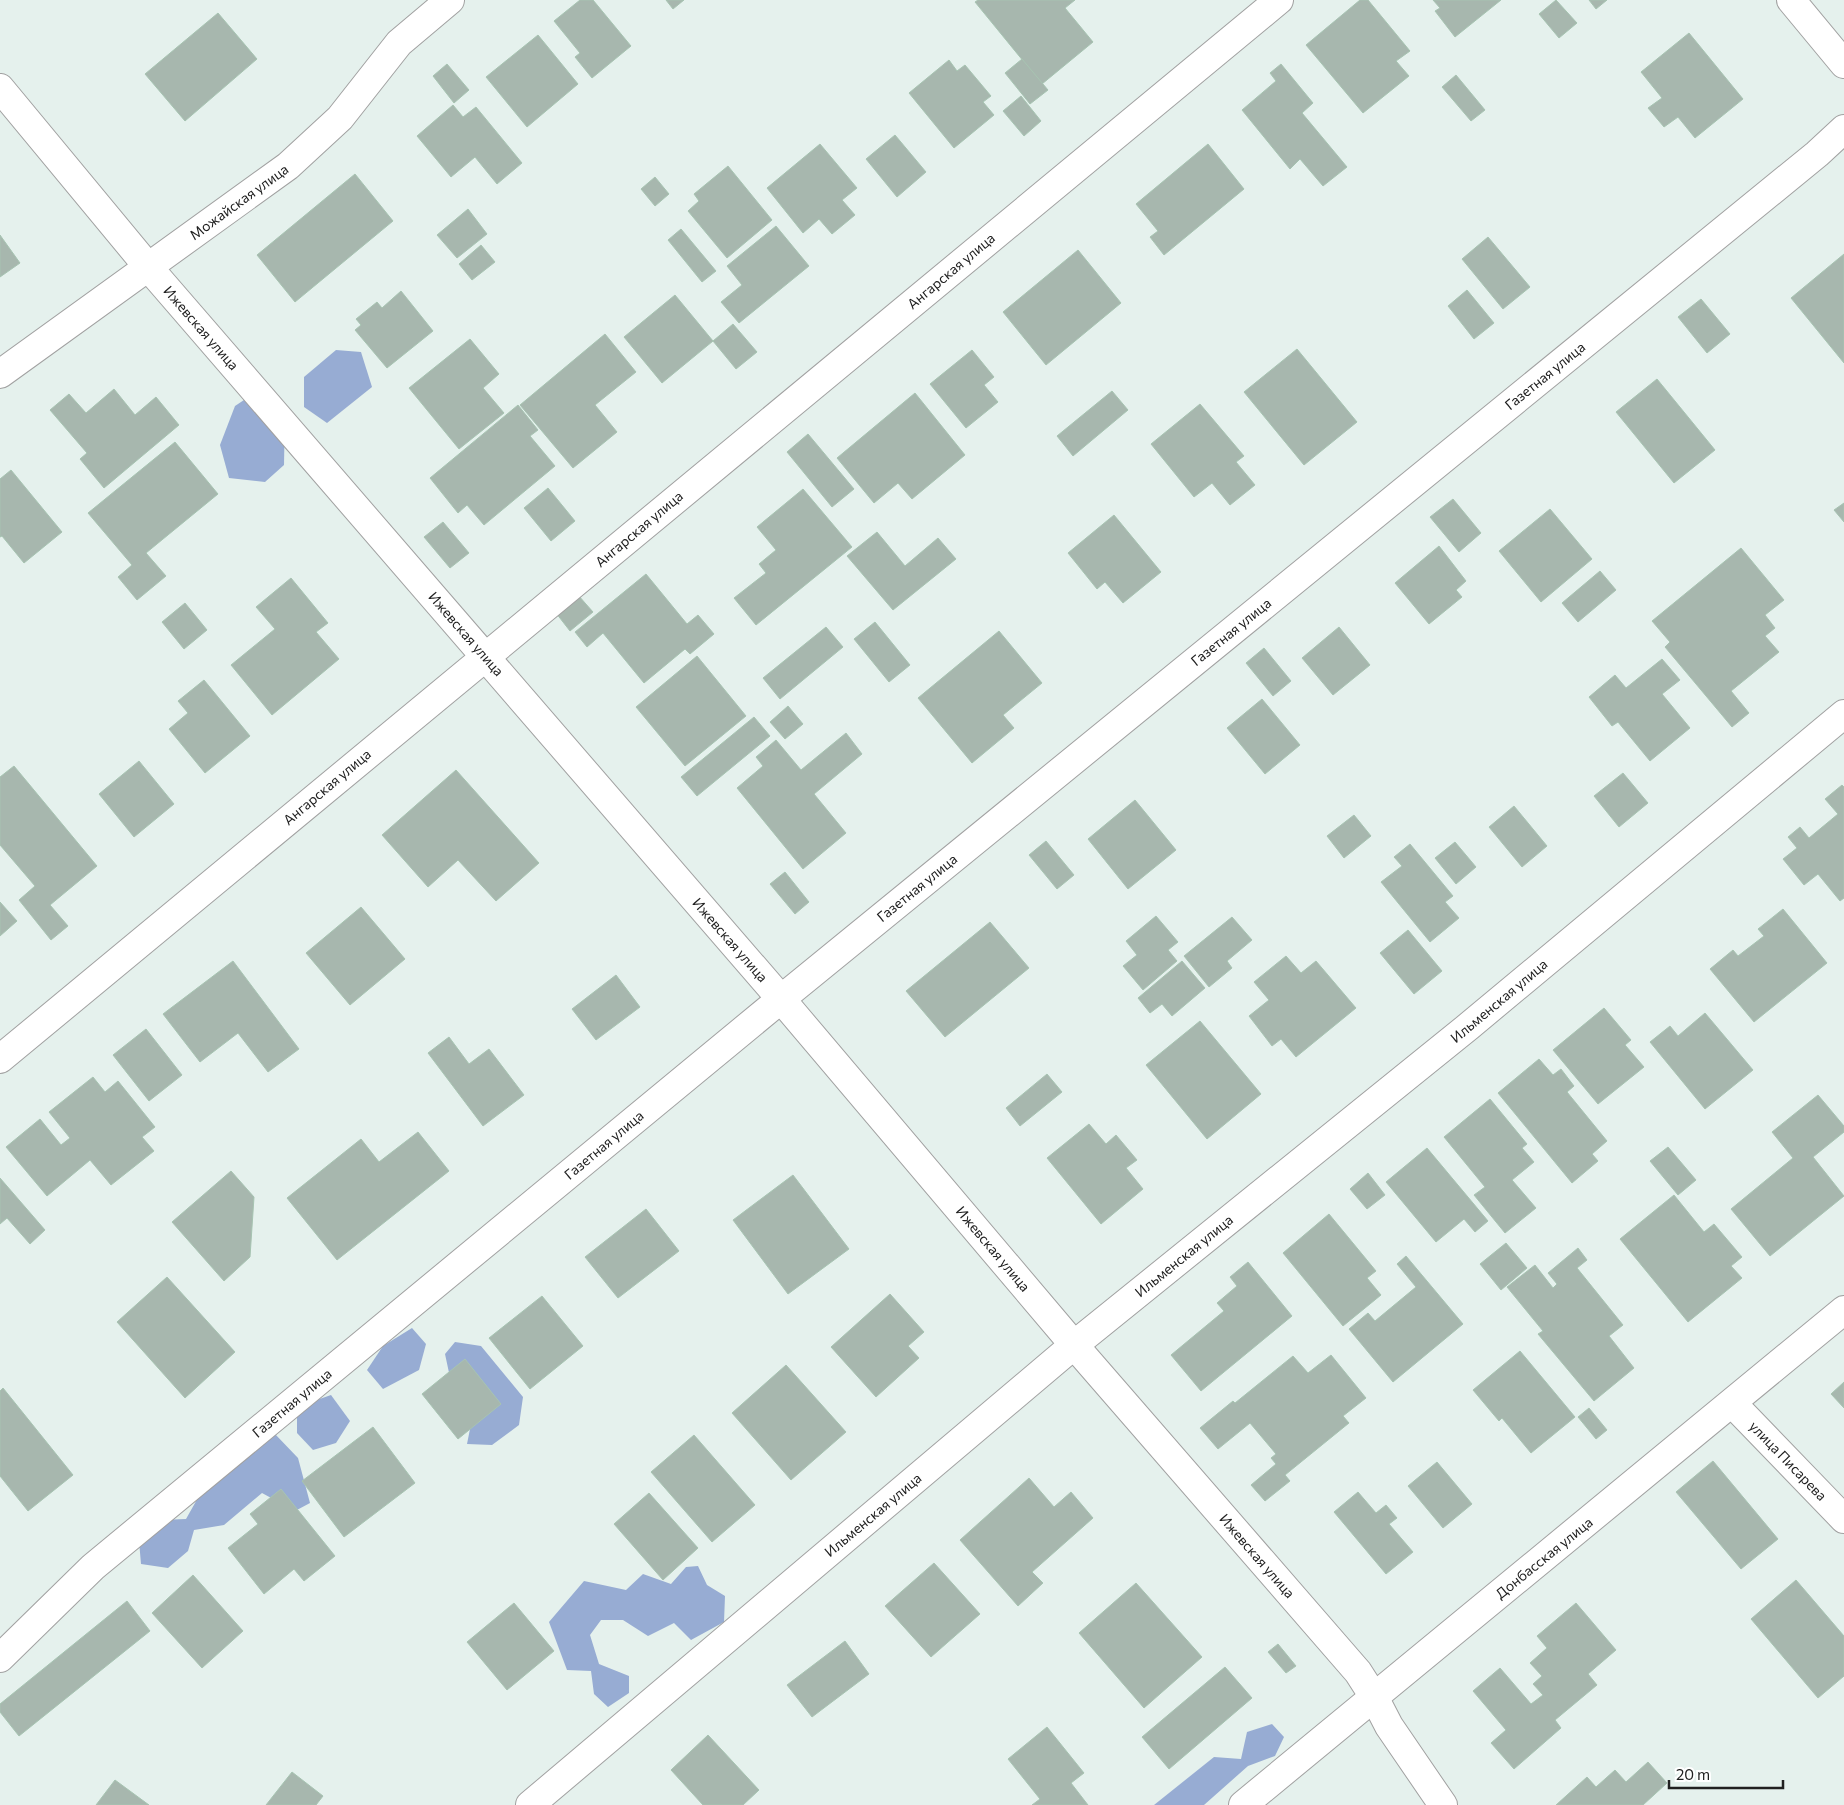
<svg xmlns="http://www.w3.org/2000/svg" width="1844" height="1805" font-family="Commissioner,sans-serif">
<rect width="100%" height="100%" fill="#e5f1ed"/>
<g fill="#97acd3">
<path d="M 336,350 L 361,352 L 372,387 L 327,423 L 304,407 L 304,377 Z"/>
<path d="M 262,388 L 285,409 L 284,465 L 265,482 L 229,478 L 220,445 L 235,406 Z"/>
<path d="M 412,1328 L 426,1344 L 419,1370 L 383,1389 L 367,1370 L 383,1346 Z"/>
<path d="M 455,1342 L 481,1346 L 523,1397 L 519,1425 L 492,1445 L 467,1444 L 472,1419 L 451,1382 L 445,1354 Z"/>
<path d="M 331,1395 L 350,1421 L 336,1443 L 313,1450 L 297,1433 L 297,1415 L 311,1402 Z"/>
<path d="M 275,1434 L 298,1458 L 310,1503 L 295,1511 L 262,1493 L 224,1525 L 194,1530 L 188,1551 L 168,1568 L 141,1564 L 139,1541 L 160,1520 L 186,1519 L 208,1480 Z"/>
<path d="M 698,1566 L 707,1585 L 725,1596 L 724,1622 L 691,1640 L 674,1623 L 648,1636 L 623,1620 L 601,1620 L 590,1635 L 599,1664 L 629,1676 L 629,1693 L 608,1707 L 594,1694 L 591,1671 L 567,1670 L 549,1622 L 584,1581 L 626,1590 L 643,1574 L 671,1584 L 686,1567 Z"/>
<path d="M 1272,1724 L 1284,1737 L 1275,1756 L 1248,1766 L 1204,1805 L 1154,1805 L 1214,1757 L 1241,1759 L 1247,1732 Z"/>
</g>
<g fill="#a7b7ae" stroke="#a7c4b2">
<path d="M 580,0 L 593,0 L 631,46 L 592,78 L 575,57 L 580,53 L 554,21 Z"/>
<path d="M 666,0 L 684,0 L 673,9 Z"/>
<path d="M 978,0 L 1075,0 L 1065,8 L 1093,42 L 1042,84 L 975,2 Z"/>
<path d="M 1360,0 L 1368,0 L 1410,51 L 1396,61 L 1409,76 L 1363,113 L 1306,45 Z"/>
<path d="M 1433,0 L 1501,0 L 1455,37 L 1435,11 L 1440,8 Z"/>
<path d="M 1556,0 L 1577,23 L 1559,38 L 1539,14 Z"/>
<path d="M 1589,0 L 1607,0 L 1596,9 Z"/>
<path d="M 218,13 L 257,59 L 185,121 L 145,74 Z"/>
<path d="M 1689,33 L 1743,99 L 1695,138 L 1678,117 L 1664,127 L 1648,108 L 1662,98 L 1641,72 Z"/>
<path d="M 538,35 L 578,84 L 527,127 L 486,77 Z"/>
<path d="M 1022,59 L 1048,90 L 1030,104 L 1005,73 Z"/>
<path d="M 949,60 L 957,71 L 965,65 L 991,96 L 983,102 L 994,115 L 954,148 L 909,93 Z"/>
<path d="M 447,64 L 469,90 L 454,103 L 433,76 Z"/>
<path d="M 1281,64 L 1313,103 L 1302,113 L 1347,167 L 1323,186 L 1300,159 L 1290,169 L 1242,110 L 1276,81 L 1270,73 Z"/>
<path d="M 1456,75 L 1485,110 L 1471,121 L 1442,87 Z"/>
<path d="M 1021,96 L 1041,121 L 1024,136 L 1003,111 Z"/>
<path d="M 453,105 L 463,117 L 476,107 L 522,163 L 497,184 L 475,157 L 451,177 L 417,136 Z"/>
<path d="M 895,135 L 926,172 L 897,197 L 866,159 Z"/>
<path d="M 820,144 L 857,188 L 842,200 L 855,215 L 832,234 L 819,219 L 803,233 L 767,188 Z"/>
<path d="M 1208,144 L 1244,189 L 1164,255 L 1150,237 L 1158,231 L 1136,204 Z"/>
<path d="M 728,166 L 772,220 L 727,258 L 688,211 L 699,201 L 694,194 Z"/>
<path d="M 355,174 L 393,221 L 295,302 L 257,255 Z"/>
<path d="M 655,177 L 669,194 L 655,206 L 641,189 Z"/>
<path d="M 468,209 L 487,234 L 457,258 L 437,235 Z"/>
<path d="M 776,226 L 809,266 L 739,323 L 721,302 L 742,285 L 727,266 Z"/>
<path d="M 681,229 L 716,271 L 702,282 L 668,240 Z"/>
<path d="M 0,235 L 20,263 L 0,277 Z"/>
<path d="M 1488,237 L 1530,287 L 1503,309 L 1462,259 Z"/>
<path d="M 481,245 L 495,262 L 472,280 L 459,264 Z"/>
<path d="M 1078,250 L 1121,303 L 1046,365 L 1003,312 Z"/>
<path d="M 1844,254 L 1844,363 L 1791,298 Z"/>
<path d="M 1467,290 L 1494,323 L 1474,339 L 1448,306 Z"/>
<path d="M 401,291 L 433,331 L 387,368 L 355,330 L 361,325 L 356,319 L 377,302 L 382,308 Z"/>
<path d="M 675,295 L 713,341 L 662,383 L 624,337 Z"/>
<path d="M 1701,299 L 1730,334 L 1707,353 L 1678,317 Z"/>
<path d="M 733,324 L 757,352 L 736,369 L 713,341 Z"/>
<path d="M 605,334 L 636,372 L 595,405 L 617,432 L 573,468 L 520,405 Z"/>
<path d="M 470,339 L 499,374 L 483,388 L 504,413 L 459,449 L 409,388 Z"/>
<path d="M 1297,349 L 1357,422 L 1304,465 L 1244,392 Z"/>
<path d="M 972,350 L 994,377 L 984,385 L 998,402 L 966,428 L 930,384 Z"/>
<path d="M 1657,379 L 1715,450 L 1674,483 L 1616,412 Z"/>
<path d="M 114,389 L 135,415 L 156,397 L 179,425 L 104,488 L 80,459 L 87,453 L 50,410 L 69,394 L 86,413 Z"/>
<path d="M 1112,391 L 1128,410 L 1073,456 L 1057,436 Z"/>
<path d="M 915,393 L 965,455 L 912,499 L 898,483 L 874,503 L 837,458 Z"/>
<path d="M 1200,404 L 1244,456 L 1236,462 L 1255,485 L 1230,505 L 1212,483 L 1194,497 L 1151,444 Z"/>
<path d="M 518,405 L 538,430 L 530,436 L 555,466 L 484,525 L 467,505 L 458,513 L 430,478 Z"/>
<path d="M 808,434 L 854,489 L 832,507 L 787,452 Z"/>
<path d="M 175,442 L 218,494 L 146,553 L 166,576 L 137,600 L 118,577 L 132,565 L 88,513 Z"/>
<path d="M 11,470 L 62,532 L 24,563 L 2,536 L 0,537 L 0,479 Z"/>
<path d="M 548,488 L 575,521 L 551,541 L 524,508 Z"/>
<path d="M 803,489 L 852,547 L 756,625 L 734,598 L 766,573 L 759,564 L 776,550 L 757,527 Z"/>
<path d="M 1453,499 L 1481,533 L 1459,552 L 1430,517 Z"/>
<path d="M 1844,503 L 1844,522 L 1834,510 Z"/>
<path d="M 1550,509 L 1592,559 L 1541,602 L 1499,551 Z"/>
<path d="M 1114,515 L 1161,572 L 1123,603 L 1105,582 L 1097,589 L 1068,553 Z"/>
<path d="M 443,522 L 469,553 L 450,568 L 424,537 Z"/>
<path d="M 877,532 L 905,566 L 938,538 L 956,559 L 893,610 L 847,556 Z"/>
<path d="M 1439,546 L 1466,581 L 1456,590 L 1462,597 L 1429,624 L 1395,583 Z"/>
<path d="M 1741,548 L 1784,600 L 1765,615 L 1775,628 L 1765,636 L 1779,652 L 1731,691 L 1749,713 L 1732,727 L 1665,647 L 1670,642 L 1652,621 Z"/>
<path d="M 1600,571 L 1616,590 L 1578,622 L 1562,603 Z"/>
<path d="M 646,574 L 687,624 L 698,615 L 714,634 L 690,654 L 685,649 L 644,683 L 603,633 L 587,647 L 575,632 Z"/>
<path d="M 291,578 L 328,623 L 316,632 L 339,659 L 272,715 L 231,665 L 275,629 L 256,607 Z"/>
<path d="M 578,595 L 593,612 L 570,631 L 556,613 Z"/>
<path d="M 185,603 L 207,630 L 184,649 L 162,622 Z"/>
<path d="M 875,622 L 910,665 L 889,682 L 854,639 Z"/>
<path d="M 826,627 L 843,647 L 780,699 L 763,678 Z"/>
<path d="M 1339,627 L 1370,665 L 1333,695 L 1302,658 Z"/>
<path d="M 999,631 L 1042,683 L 1003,715 L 1014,728 L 972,763 L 918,698 Z"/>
<path d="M 1264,648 L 1291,681 L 1273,696 L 1246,663 Z"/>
<path d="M 697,656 L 746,716 L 685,766 L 636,707 Z"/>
<path d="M 1662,659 L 1680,680 L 1662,694 L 1690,728 L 1650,761 L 1618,722 L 1612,726 L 1589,697 L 1615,675 L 1626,688 Z"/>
<path d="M 204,680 L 250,736 L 205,773 L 169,729 L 188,713 L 178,701 Z"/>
<path d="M 1262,699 L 1300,745 L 1265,774 L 1227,728 Z"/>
<path d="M 788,706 L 803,724 L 785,739 L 770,722 Z"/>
<path d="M 754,717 L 770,736 L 697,796 L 681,777 Z"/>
<path d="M 846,733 L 862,754 L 814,794 L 846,833 L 803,869 L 737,788 L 763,766 L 756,757 L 776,740 L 801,770 Z"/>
<path d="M 139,761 L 174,804 L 134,837 L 99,794 Z"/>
<path d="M 14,766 L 97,866 L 50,905 L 68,926 L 51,940 L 19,900 L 35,886 L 0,845 L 0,777 Z"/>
<path d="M 456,770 L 539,863 L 496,901 L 458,860 L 428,887 L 382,835 Z"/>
<path d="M 1623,773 L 1648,803 L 1619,827 L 1594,796 Z"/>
<path d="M 1842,785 L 1844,787 L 1844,898 L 1840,901 L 1818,874 L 1804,885 L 1783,859 L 1797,848 L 1788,837 L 1800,827 L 1809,838 L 1838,814 L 1825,799 Z"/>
<path d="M 1135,800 L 1176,850 L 1128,889 L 1088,839 Z"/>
<path d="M 1514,806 L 1547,846 L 1522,867 L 1489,827 Z"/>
<path d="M 1354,815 L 1371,836 L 1344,858 L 1327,836 Z"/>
<path d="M 1046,841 L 1074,875 L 1057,889 L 1029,855 Z"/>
<path d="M 1455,842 L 1476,867 L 1456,884 L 1435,858 Z"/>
<path d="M 1410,844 L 1453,896 L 1445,902 L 1459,918 L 1430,942 L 1381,882 L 1402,866 L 1394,857 Z"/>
<path d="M 785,872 L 809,902 L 795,914 L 770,884 Z"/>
<path d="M 0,902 L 17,921 L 0,936 Z"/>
<path d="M 361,907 L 405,959 L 350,1005 L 306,953 Z"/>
<path d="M 1783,909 L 1827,963 L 1754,1022 L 1710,969 L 1733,950 L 1738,956 L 1764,936 L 1758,929 Z"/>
<path d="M 1156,916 L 1178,942 L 1168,950 L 1177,961 L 1143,990 L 1123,966 L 1137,955 L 1126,941 Z"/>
<path d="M 1232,917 L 1252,940 L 1227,961 L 1232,968 L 1209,987 L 1184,956 Z"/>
<path d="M 990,922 L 1029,968 L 945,1037 L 906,991 Z"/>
<path d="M 1408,930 L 1442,971 L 1414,994 L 1380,953 Z"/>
<path d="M 1286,956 L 1301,973 L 1316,961 L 1356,1008 L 1296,1057 L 1281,1039 L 1272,1046 L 1249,1016 L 1269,1000 L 1254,982 Z"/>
<path d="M 233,961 L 299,1049 L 268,1072 L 238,1033 L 200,1062 L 163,1014 Z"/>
<path d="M 1182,961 L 1205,988 L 1172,1016 L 1162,1004 L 1150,1013 L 1138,998 Z"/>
<path d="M 616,975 L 640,1007 L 596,1040 L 572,1009 Z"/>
<path d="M 1604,1008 L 1631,1040 L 1625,1045 L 1644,1067 L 1598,1104 L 1553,1050 Z"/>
<path d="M 1705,1013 L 1753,1070 L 1705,1109 L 1650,1042 L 1670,1026 L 1678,1036 Z"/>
<path d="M 1200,1021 L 1261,1094 L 1207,1139 L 1146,1065 Z"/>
<path d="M 146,1029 L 182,1075 L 149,1101 L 113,1055 Z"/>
<path d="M 449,1037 L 469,1064 L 489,1049 L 524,1095 L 483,1126 L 428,1053 Z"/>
<path d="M 1539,1059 L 1553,1075 L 1561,1069 L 1574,1086 L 1567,1092 L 1607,1141 L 1592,1154 L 1598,1161 L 1572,1183 L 1498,1093 Z"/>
<path d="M 1047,1074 L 1062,1092 L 1020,1126 L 1006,1108 Z"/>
<path d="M 93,1077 L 105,1092 L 118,1081 L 155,1127 L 142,1137 L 154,1151 L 111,1185 L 90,1160 L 47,1196 L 6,1147 L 40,1119 L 61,1145 L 70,1138 L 49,1112 Z"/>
<path d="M 1818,1095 L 1844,1126 L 1844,1132 L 1813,1157 L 1844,1196 L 1770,1256 L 1731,1209 L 1793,1158 L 1772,1132 Z"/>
<path d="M 1490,1099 L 1527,1144 L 1522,1148 L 1534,1162 L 1512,1180 L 1536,1208 L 1505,1233 L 1474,1195 L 1485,1187 L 1444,1137 Z"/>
<path d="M 1089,1124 L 1106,1144 L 1116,1135 L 1137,1160 L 1126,1168 L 1143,1189 L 1101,1224 L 1047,1158 Z"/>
<path d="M 418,1132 L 449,1171 L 337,1260 L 287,1198 L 361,1139 L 379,1162 Z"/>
<path d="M 1668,1147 L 1696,1180 L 1678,1195 L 1650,1161 Z"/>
<path d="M 1427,1148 L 1488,1221 L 1475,1232 L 1464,1219 L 1436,1242 L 1386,1182 Z"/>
<path d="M 231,1171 L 254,1197 L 250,1257 L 224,1281 L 172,1222 Z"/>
<path d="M 1368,1173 L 1385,1195 L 1367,1209 L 1350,1189 Z"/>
<path d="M 793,1175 L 849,1249 L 788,1294 L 733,1220 Z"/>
<path d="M 0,1178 L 45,1230 L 30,1244 L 7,1218 L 0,1224 Z"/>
<path d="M 1674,1195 L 1704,1232 L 1714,1224 L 1742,1257 L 1731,1266 L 1742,1278 L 1688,1322 L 1620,1239 Z"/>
<path d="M 646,1209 L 679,1251 L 618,1298 L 585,1257 Z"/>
<path d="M 1329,1214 L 1376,1271 L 1367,1278 L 1381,1295 L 1343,1326 L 1283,1253 Z"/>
<path d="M 1506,1243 L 1527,1268 L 1501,1290 L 1480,1264 Z"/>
<path d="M 1578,1248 L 1587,1260 L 1577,1268 L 1623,1325 L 1609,1336 L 1634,1368 L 1594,1401 L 1538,1334 L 1543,1331 L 1507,1287 L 1535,1265 L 1553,1288 L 1557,1284 L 1548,1273 Z"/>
<path d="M 1406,1256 L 1463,1324 L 1393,1382 L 1349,1329 L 1368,1313 L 1375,1321 L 1416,1287 L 1397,1264 Z"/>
<path d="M 1248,1262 L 1292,1316 L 1201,1391 L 1171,1355 L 1224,1311 L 1217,1303 L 1237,1286 L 1230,1277 Z"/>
<path d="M 167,1277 L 235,1352 L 185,1398 L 117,1322 Z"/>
<path d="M 890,1294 L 924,1332 L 908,1346 L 919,1358 L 876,1397 L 831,1347 Z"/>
<path d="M 542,1296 L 583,1346 L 530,1389 L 489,1338 Z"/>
<path d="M 1520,1351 L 1575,1417 L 1531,1453 L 1502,1418 L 1499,1421 L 1473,1390 Z"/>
<path d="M 1331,1355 L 1366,1398 L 1343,1416 L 1349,1423 L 1285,1475 L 1290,1481 L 1265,1501 L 1251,1485 L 1276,1464 L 1271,1458 L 1276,1454 L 1250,1423 L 1218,1449 L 1200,1428 L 1233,1401 L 1235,1403 L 1293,1356 L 1308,1373 Z"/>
<path d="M 465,1359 L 501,1404 L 458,1439 L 422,1394 Z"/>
<path d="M 786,1365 L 846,1432 L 791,1480 L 732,1413 Z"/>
<path d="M 1844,1382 L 1844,1408 L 1831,1394 Z"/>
<path d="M 3,1388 L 73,1475 L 28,1511 L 0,1476 L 0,1391 Z"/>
<path d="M 1589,1408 L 1607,1430 L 1596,1439 L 1578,1417 Z"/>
<path d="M 373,1427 L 415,1483 L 344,1537 L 302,1481 Z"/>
<path d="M 694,1435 L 755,1505 L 712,1542 L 651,1472 Z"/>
<path d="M 1713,1461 L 1778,1539 L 1741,1569 L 1676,1492 Z"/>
<path d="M 1437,1462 L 1472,1504 L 1443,1528 L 1408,1486 Z"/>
<path d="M 1029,1478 L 1054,1507 L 1071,1492 L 1093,1518 L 1032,1572 L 1043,1583 L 1018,1606 L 960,1540 Z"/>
<path d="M 281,1489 L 335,1556 L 304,1581 L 294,1569 L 264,1594 L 228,1548 L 258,1524 L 250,1514 Z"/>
<path d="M 1358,1492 L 1376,1513 L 1386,1505 L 1397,1518 L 1389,1524 L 1413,1552 L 1386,1574 L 1334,1512 Z"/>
<path d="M 649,1493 L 698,1548 L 663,1580 L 614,1524 Z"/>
<path d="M 934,1563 L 980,1614 L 931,1657 L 885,1606 Z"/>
<path d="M 193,1575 L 243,1631 L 202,1668 L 152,1613 Z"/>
<path d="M 1796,1580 L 1844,1636 L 1844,1676 L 1818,1698 L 1751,1619 Z"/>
<path d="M 1136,1583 L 1202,1657 L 1144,1708 L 1079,1633 Z"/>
<path d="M 127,1601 L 150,1631 L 19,1736 L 0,1712 L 0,1704 Z"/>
<path d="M 514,1603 L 554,1651 L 507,1690 L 467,1642 Z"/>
<path d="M 1576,1603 L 1616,1650 L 1588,1674 L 1597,1685 L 1555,1720 L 1561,1728 L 1514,1769 L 1491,1743 L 1506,1730 L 1473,1691 L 1500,1668 L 1531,1704 L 1543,1695 L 1533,1684 L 1542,1676 L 1530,1663 L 1547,1648 L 1537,1636 Z"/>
<path d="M 845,1641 L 869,1674 L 812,1717 L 787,1685 Z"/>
<path d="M 1278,1644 L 1296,1666 L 1286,1673 L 1268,1652 Z"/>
<path d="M 1225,1667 L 1252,1698 L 1169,1769 L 1142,1737 Z"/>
<path d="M 1047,1727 L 1084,1773 L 1071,1783 L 1088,1805 L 1032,1805 L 1040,1799 L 1008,1759 Z"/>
<path d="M 708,1735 L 759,1790 L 743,1805 L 703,1805 L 671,1770 Z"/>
<path d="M 1648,1762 L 1667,1783 L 1643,1805 L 1556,1805 L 1587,1777 L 1596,1787 L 1615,1770 L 1626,1782 Z"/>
<path d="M 292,1772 L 323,1796 L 316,1805 L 266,1805 Z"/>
<path d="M 115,1780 L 149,1805 L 96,1805 Z"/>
</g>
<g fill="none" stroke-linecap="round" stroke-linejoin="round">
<defs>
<g id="minor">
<path d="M 1791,0 L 1844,64"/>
<path d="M 0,88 L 149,268 L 781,999 L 1074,1345 L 1358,1672 L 1374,1697 L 1389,1726 L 1443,1805"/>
<path d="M 0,374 L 288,166 L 340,118 L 399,43 L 450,0"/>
<path d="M 0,1059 L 1279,0"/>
<path d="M 1732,1403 L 1844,1519"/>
<path d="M 0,1658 L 93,1567 L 781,999 L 1817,154 L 1844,129"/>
<path d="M 530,1805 L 1074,1345 L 1469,1026 L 1844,714"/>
<path d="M 1243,1805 L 1844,1310"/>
</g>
</defs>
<use href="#minor" stroke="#a1a1a1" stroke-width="30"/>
<use href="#minor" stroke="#fff" stroke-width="28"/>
</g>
<g text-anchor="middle" stroke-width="5" stroke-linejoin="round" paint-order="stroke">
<g font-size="14" fill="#202020" stroke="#fff">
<text transform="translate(239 202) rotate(-36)" y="5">Можайская улица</text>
<text transform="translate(951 271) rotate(-40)" y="5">Ангарская улица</text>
<text transform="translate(201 328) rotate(49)" y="5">Ижевская улица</text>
<text transform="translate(1545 376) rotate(-39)" y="5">Газетная улица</text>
<text transform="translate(639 529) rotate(-40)" y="5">Ангарская улица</text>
<text transform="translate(1231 632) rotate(-39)" y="5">Газетная улица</text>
<text transform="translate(466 634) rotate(49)" y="5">Ижевская улица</text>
<text transform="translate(327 787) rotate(-40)" y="5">Ангарская улица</text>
<text transform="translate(917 888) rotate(-39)" y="5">Газетная улица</text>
<text transform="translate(730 940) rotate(49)" y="5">Ижевская улица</text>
<text transform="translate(1499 1001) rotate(-40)" y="5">Ильменская улица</text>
<text transform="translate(604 1145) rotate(-40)" y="5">Газетная улица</text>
<text transform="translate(993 1249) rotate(50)" y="5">Ижевская улица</text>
<text transform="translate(1184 1256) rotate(-39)" y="5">Ильменская улица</text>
<text transform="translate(292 1403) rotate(-40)" y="5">Газетная улица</text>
<text transform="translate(1788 1461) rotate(46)" y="5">улица Писарева</text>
<text transform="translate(873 1515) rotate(-40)" y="5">Ильменская улица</text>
<text transform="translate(1257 1556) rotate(49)" y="5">Ижевская улица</text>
<text transform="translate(1544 1558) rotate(-39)" y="5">Донбасская улица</text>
</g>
</g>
<path d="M1669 1780v8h114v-8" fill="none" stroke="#202020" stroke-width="2.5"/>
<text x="1676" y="1780" font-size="15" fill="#202020" stroke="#ffffff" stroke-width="4" paint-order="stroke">20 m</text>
</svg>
